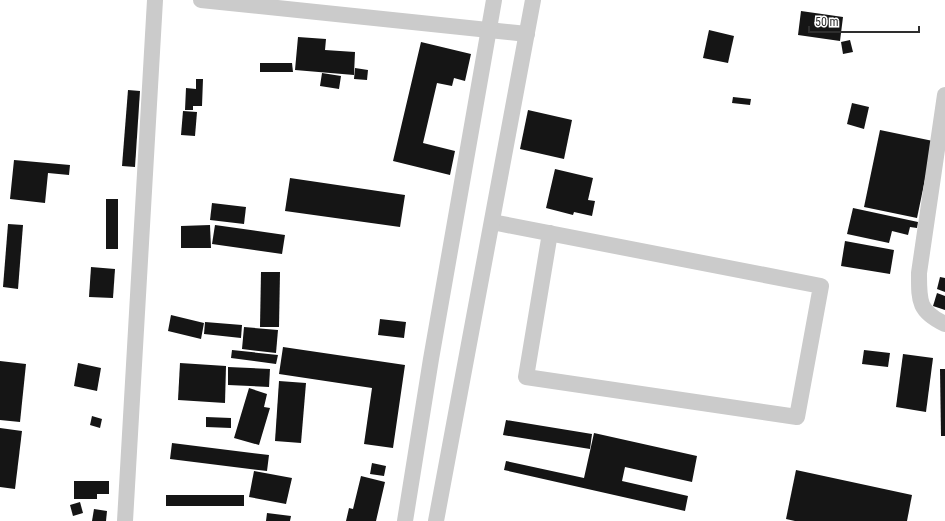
<svg xmlns="http://www.w3.org/2000/svg" width="945" height="521" font-family="'Roboto Condensed',sans-serif">
<rect width="100%" height="100%" fill="#fff"/>
<g fill="#151515">
<path d="M 801,11 L 843,17 L 840,41 L 798,35 Z"/>
<path d="M 709,30 L 734,36 L 728,63 L 703,58 Z"/>
<path d="M 298,37 L 326,39 L 325,50 L 355,52 L 354,75 L 295,70 Z"/>
<path d="M 850,40 L 853,52 L 843,54 L 841,42 Z"/>
<path d="M 421,42 L 471,54 L 465,81 L 454,78 L 452,86 L 437,83 L 423,143 L 455,151 L 450,175 L 393,161 Z"/>
<path d="M 260,63 L 292,63 L 293,72 L 260,72 Z"/>
<path d="M 355,68 L 368,70 L 367,80 L 354,79 Z"/>
<path d="M 322,73 L 341,76 L 339,89 L 320,86 Z"/>
<path d="M 196,79 L 203,79 L 202,106 L 193,106 L 193,110 L 185,110 L 186,88 L 196,89 Z"/>
<path d="M 128,90 L 140,91 L 135,167 L 122,166 Z"/>
<path d="M 733,97 L 751,99 L 750,105 L 732,103 Z"/>
<path d="M 852,103 L 869,107 L 864,129 L 847,124 Z"/>
<path d="M 528,110 L 572,120 L 564,159 L 520,149 Z"/>
<path d="M 183,111 L 197,112 L 195,136 L 181,135 Z"/>
<path d="M 880,130 L 933,141 L 917,218 L 864,207 Z"/>
<path d="M 14,160 L 70,165 L 69,175 L 48,173 L 45,203 L 10,199 Z"/>
<path d="M 555,169 L 593,178 L 588,200 L 595,201 L 592,216 L 574,212 L 573,215 L 546,208 Z"/>
<path d="M 290,178 L 405,195 L 400,227 L 285,211 Z"/>
<rect x="106" y="199" width="12" height="50"/>
<path d="M 212,203 L 246,207 L 244,224 L 210,220 Z"/>
<path d="M 853,208 L 918,222 L 917,228 L 910,227 L 908,235 L 892,231 L 889,243 L 847,234 Z"/>
<path d="M 8,224 L 23,225 L 18,289 L 3,287 Z"/>
<path d="M 210,225 L 211,248 L 181,248 L 181,226 Z"/>
<path d="M 215,225 L 285,235 L 282,254 L 212,244 Z"/>
<path d="M 845,241 L 894,250 L 890,274 L 841,266 Z"/>
<path d="M 91,267 L 115,269 L 113,298 L 89,297 Z"/>
<path d="M 261,272 L 280,272 L 279,327 L 260,327 Z"/>
<path d="M 940,277 L 945,278 L 945,292 L 937,289 Z"/>
<path d="M 937,293 L 945,296 L 945,310 L 933,306 Z"/>
<path d="M 171,315 L 204,323 L 201,339 L 168,331 Z"/>
<path d="M 380,319 L 406,322 L 404,338 L 378,335 Z"/>
<path d="M 205,322 L 242,325 L 241,338 L 204,334 Z"/>
<path d="M 244,327 L 278,330 L 276,353 L 242,349 Z"/>
<path d="M 283,347 L 405,365 L 393,448 L 364,444 L 372,388 L 279,374 Z"/>
<path d="M 232,350 L 278,355 L 276,364 L 231,358 Z"/>
<path d="M 864,350 L 890,353 L 888,367 L 862,364 Z"/>
<path d="M 903,354 L 933,358 L 926,412 L 896,407 Z"/>
<path d="M 0,361 L 26,364 L 20,422 L 0,420 Z"/>
<path d="M 78,363 L 101,368 L 97,391 L 74,386 Z"/>
<path d="M 180,363 L 226,366 L 225,403 L 178,400 Z"/>
<path d="M 228,367 L 270,369 L 269,387 L 228,385 Z"/>
<path d="M 940,369 L 945,369 L 945,436 L 941,436 Z"/>
<path d="M 279,381 L 306,383 L 301,443 L 275,441 Z"/>
<path d="M 249,388 L 267,394 L 264,407 L 270,408 L 259,445 L 234,438 Z"/>
<path d="M 92,416 L 102,419 L 100,428 L 90,425 Z"/>
<path d="M 206,417 L 231,418 L 231,428 L 206,427 Z"/>
<path d="M 506,420 L 592,434 L 590,449 L 503,435 Z"/>
<path d="M 0,428 L 22,431 L 15,489 L 0,487 Z"/>
<path d="M 594,433 L 697,456 L 692,482 L 625,467 L 622,481 L 688,496 L 685,511 L 504,470 L 506,461 L 584,478 Z"/>
<path d="M 172,443 L 269,455 L 267,471 L 170,459 Z"/>
<path d="M 372,463 L 386,466 L 384,476 L 370,474 Z"/>
<path d="M 796,470 L 912,495 L 907,521 L 795,521 L 786,519 Z"/>
<path d="M 254,471 L 292,478 L 286,504 L 249,497 Z"/>
<path d="M 361,476 L 385,482 L 376,521 L 346,521 L 349,508 L 353,509 Z"/>
<path d="M 74,481 L 109,481 L 109,494 L 97,494 L 97,499 L 74,499 Z"/>
<rect x="166" y="495" width="78" height="11"/>
<path d="M 80,502 L 83,513 L 73,516 L 70,505 Z"/>
<path d="M 94,509 L 107,511 L 106,521 L 92,521 Z"/>
<path d="M 267,513 L 291,516 L 290,521 L 266,521 Z"/>
</g>
<g fill="none" stroke-linecap="round" stroke-linejoin="round">
<g stroke="#cbcbcb" stroke-width="16">
<path d="M 201,0 L 527,34"/>
<path d="M 945,95 L 919,273 C 919,301 918,311 945,324"/>
<path d="M 492,222 L 821,286 L 797,417 L 526,377 L 550,233"/>
<path d="M 125,521 L 155,0"/>
<path d="M 405,521 L 431,359 L 494,0"/>
<path d="M 436,521 L 533,0"/>
</g>
</g>
<path d="M809 26v6h110v-6" fill="none" stroke="#2e2e2e" stroke-width="2"/>
<text x="815" y="26" font-size="12" fill="#2e2e2e" stroke="#ffffff" stroke-width="3" paint-order="stroke">50 m</text>
</svg>
